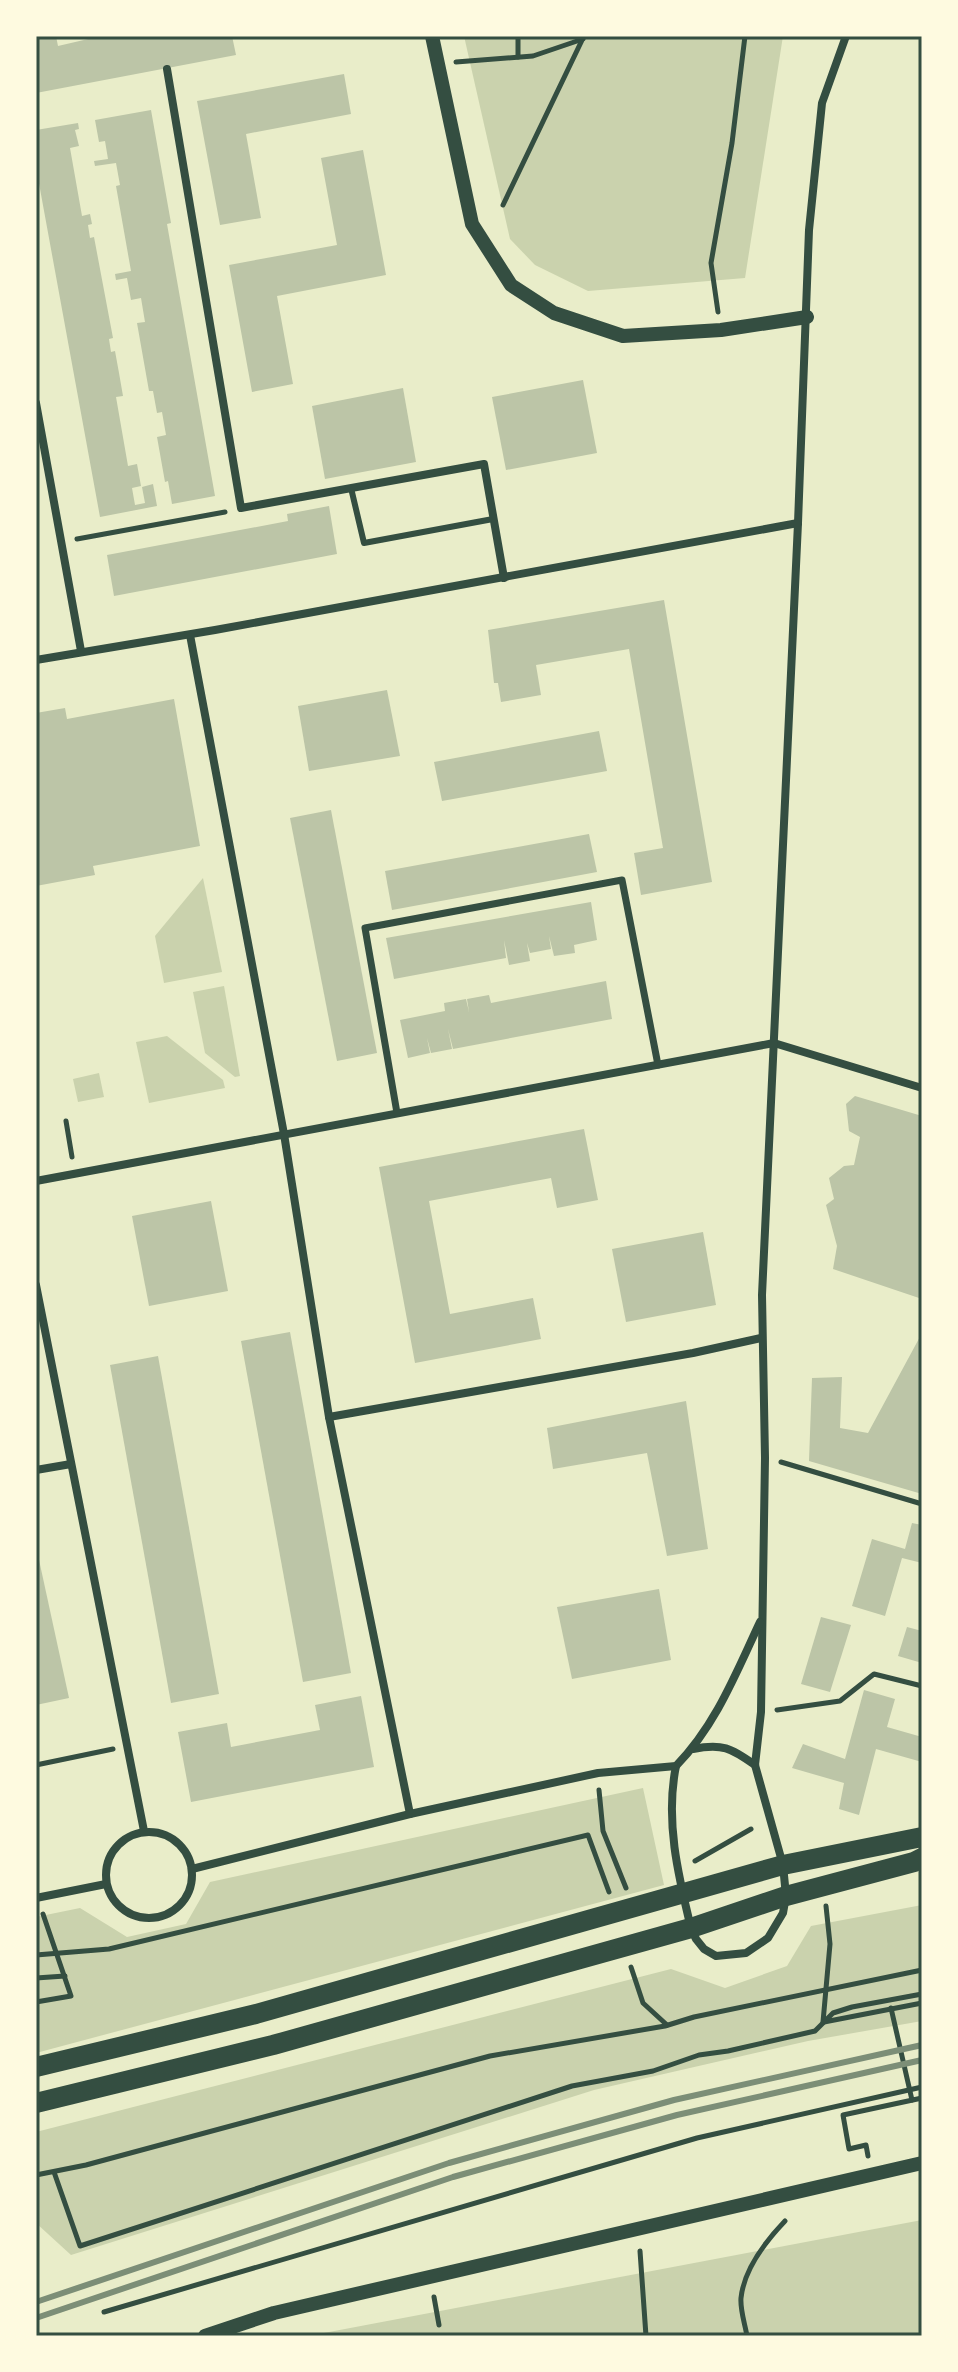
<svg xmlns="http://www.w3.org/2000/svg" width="958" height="2372" font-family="'Fira Sans',sans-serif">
<rect width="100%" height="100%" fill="#e9edc9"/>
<g fill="#cad2ad">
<path d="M 464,36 L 783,36 L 745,278 L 588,291 L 535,265 L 510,239 Z"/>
<path d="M 203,878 L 222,972 L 164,983 L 155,936 Z"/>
<path d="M 224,986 L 240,1076 L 235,1077 L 205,1053 L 193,992 Z"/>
<path d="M 167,1036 L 223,1080 L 225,1088 L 149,1103 L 136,1042 Z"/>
<path d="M 99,1073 L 104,1097 L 78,1102 L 73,1079 Z"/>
<path d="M 643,1788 L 664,1885 L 36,2053 L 36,1917 L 80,1908 L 127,1937 L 186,1924 L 210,1882 Z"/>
<path d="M 922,1905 L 922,2021 L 808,2041 L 594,2090 L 71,2255 L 36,2223 L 36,2132 L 671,1969 L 725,1988 L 787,1966 L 811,1926 Z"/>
<path d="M 922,2220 L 922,2336 L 308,2336 Z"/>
</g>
<g fill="#bcc5a7">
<path d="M 36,36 L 56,36 L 58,46 L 101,36 L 232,36 L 236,55 L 36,93 Z"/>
<path d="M 344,74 L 351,114 L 246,134 L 261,218 L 220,225 L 197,101 Z"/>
<path d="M 151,110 L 171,223 L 167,224 L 215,496 L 172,504 L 168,481 L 165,482 L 157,437 L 166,435 L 162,412 L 157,413 L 153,391 L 149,391 L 137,323 L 145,322 L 141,298 L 131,300 L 127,278 L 116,280 L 115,274 L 131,271 L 116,186 L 120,185 L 116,163 L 95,166 L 94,161 L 108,159 L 105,141 L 99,142 L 95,120 Z"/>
<path d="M 78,123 L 79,129 L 75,130 L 79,146 L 70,148 L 82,216 L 90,214 L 92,224 L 88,225 L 90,238 L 94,237 L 113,338 L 109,339 L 111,352 L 115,351 L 119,373 L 123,396 L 116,397 L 128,466 L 137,464 L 141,486 L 132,488 L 135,505 L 145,503 L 142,487 L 153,484 L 157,506 L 100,517 L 36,167 L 36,130 Z"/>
<path d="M 363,150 L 386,275 L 277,296 L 293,384 L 252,392 L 229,265 L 337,245 L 321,158 Z"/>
<path d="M 583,380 L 597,453 L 506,470 L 492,397 Z"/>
<path d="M 403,388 L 416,462 L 325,479 L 312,406 Z"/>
<path d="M 329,506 L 337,554 L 114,596 L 107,555 L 288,521 L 287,514 Z"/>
<path d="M 664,600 L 712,882 L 641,895 L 634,853 L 663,848 L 629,649 L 536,665 L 541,695 L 501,702 L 498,683 L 494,683 L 488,630 Z"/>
<path d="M 387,690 L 400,756 L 309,771 L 298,706 Z"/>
<path d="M 174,699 L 200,846 L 93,866 L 95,875 L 36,886 L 36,713 L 65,708 L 67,719 Z"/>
<path d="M 599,731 L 607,771 L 442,801 L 434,762 Z"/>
<path d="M 331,810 L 377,1053 L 337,1061 L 290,818 Z"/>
<path d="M 589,834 L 597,872 L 392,910 L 385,871 Z"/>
<path d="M 591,902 L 597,940 L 574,945 L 575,953 L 554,956 L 549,936 L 551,949 L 530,953 L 527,943 L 530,961 L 509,965 L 504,940 L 506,958 L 394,979 L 386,938 Z"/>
<path d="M 606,981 L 612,1019 L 453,1049 L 448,1029 L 452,1049 L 431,1053 L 427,1038 L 430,1053 L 408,1058 L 400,1020 L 445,1011 L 444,1003 L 466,999 L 469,1012 L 467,999 L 489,995 L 491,1003 Z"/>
<path d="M 855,1096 L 922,1116 L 922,1299 L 833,1269 L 837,1246 L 826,1205 L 834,1199 L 829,1178 L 844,1166 L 854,1165 L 860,1137 L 849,1131 L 846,1104 Z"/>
<path d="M 584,1129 L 598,1200 L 557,1208 L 551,1178 L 429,1201 L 450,1314 L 533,1298 L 541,1339 L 415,1363 L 379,1167 Z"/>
<path d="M 211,1201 L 228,1291 L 149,1306 L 132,1216 Z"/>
<path d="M 703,1232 L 716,1305 L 626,1322 L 612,1249 Z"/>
<path d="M 290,1332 L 351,1673 L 303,1682 L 241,1341 Z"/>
<path d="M 922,1333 L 922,1494 L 809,1461 L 812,1378 L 842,1377 L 840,1428 L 868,1433 Z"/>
<path d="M 158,1356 L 219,1694 L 171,1703 L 110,1365 Z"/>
<path d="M 686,1401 L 708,1549 L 667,1556 L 647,1453 L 553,1469 L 547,1428 Z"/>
<path d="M 912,1523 L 922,1525 L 922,1563 L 902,1558 L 885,1616 L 852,1606 L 872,1539 L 905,1549 Z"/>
<path d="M 36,1546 L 69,1698 L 36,1705 Z"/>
<path d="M 659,1589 L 671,1660 L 572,1679 L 557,1607 Z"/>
<path d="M 821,1617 L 851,1625 L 830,1692 L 801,1684 Z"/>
<path d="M 907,1627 L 922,1631 L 922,1663 L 898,1656 Z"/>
<path d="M 864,1690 L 895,1699 L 887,1727 L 922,1737 L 922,1762 L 876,1749 L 859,1815 L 839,1809 L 844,1783 L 792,1768 L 803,1744 L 845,1759 Z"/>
<path d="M 361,1696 L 374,1767 L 191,1802 L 178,1732 L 227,1723 L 231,1747 L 320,1730 L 315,1705 Z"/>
</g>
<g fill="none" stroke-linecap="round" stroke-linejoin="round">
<g stroke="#344e41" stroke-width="5">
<path d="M 518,36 L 518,57"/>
<path d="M 456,62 L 533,56 L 583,39"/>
<path d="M 503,205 L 584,36"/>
<path d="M 718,312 L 711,263 L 732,143 L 745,36"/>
<path d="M 77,539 L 225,512"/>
<path d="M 66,1121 L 72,1157"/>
<path d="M 781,1462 L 922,1504"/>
<path d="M 777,1710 L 840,1701 L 874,1674 L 922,1686"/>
<path d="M 36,1765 L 113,1749"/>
<path d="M 599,1790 L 603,1831 L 626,1888"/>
<path d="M 695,1861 L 751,1829"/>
<path d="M 36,1955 L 109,1949 L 588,1835 L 609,1892"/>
<path d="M 631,1967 L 643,2003 L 667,2025"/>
<path d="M 36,1978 L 65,1976"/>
<path d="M 36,2002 L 71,1996 L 43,1914"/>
<path d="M 891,2008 L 912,2100"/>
<path d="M 823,2022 L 830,1944 L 826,1906"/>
<path d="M 824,2022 L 922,2003"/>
<path d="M 868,2156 L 866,2145 L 849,2149 L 843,2115 L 922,2098"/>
<path d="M 54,2172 L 80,2246 L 572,2086 L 653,2071 L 699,2055 L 728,2051 L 815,2031 L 833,2013 L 852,2007 L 922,1994"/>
<path d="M 36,2175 L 86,2165 L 490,2056 L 665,2026 L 694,2017 L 922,1970"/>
<path d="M 640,2251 L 646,2336"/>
<path d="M 434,2297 L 439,2325"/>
<path d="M 104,2312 L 697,2138 L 922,2087"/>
<path d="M 747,2336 C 745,2324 740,2310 741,2298 C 744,2269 765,2242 785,2221"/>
</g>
<path stroke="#344e41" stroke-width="6" d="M 351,488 L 364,543 L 493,519"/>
<path stroke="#344e41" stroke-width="7" d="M 397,1113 L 365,928 L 622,880 L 658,1065"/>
<g stroke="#344e41" stroke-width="8">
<path d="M 167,69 L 241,508 L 484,464 L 504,578"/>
<path d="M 36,403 L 81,651"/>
<path d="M 190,635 L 284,1134 L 329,1417 L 410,1814"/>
<path d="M 36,660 L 215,630 L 798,523"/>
<path d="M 36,1181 L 774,1043 L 922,1088"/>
<path d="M 36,1285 L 144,1831"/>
<path d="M 329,1417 L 693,1353 L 761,1338"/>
<path d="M 36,1470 L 71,1464"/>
<path d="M 693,1749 C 722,1743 731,1748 755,1765"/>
<path d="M 676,1766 C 665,1820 678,1875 691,1928 L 696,1939 L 704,1949 L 716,1956 L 746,1953 L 768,1938 L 783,1913 L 786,1896 L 783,1865 L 755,1765 L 761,1712 L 765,1458 L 762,1295 L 798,523 L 809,230 L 822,103 L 846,36"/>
<circle cx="149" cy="1875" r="43"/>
<path d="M 192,1869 L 410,1814 L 598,1773 L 676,1766 C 716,1725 736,1673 760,1622"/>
<path d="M 36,1898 L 106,1884"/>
</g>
<g stroke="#344e41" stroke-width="14">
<path d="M 432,36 L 472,224 L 511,285 L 554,313 L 623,336 L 721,330 L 807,317"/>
<path d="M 205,2336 L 274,2313 L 922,2163"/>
</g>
<g stroke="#344e41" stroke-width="20">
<path d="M 36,2067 L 256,2014 L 783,1865 L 922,1837"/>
<path d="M 36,2103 L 273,2045 L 691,1928 L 786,1896 L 914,1862 L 922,1858"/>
</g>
<g stroke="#7c8e77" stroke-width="6">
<path d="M 36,2302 L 449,2163 L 674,2100 L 922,2045"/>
<path d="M 36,2318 L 453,2177 L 677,2115 L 922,2060"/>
</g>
</g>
<rect width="958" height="2372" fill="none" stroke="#fefae0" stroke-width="76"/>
<rect x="38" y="38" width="882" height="2296" fill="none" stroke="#344e41" stroke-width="3"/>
</svg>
